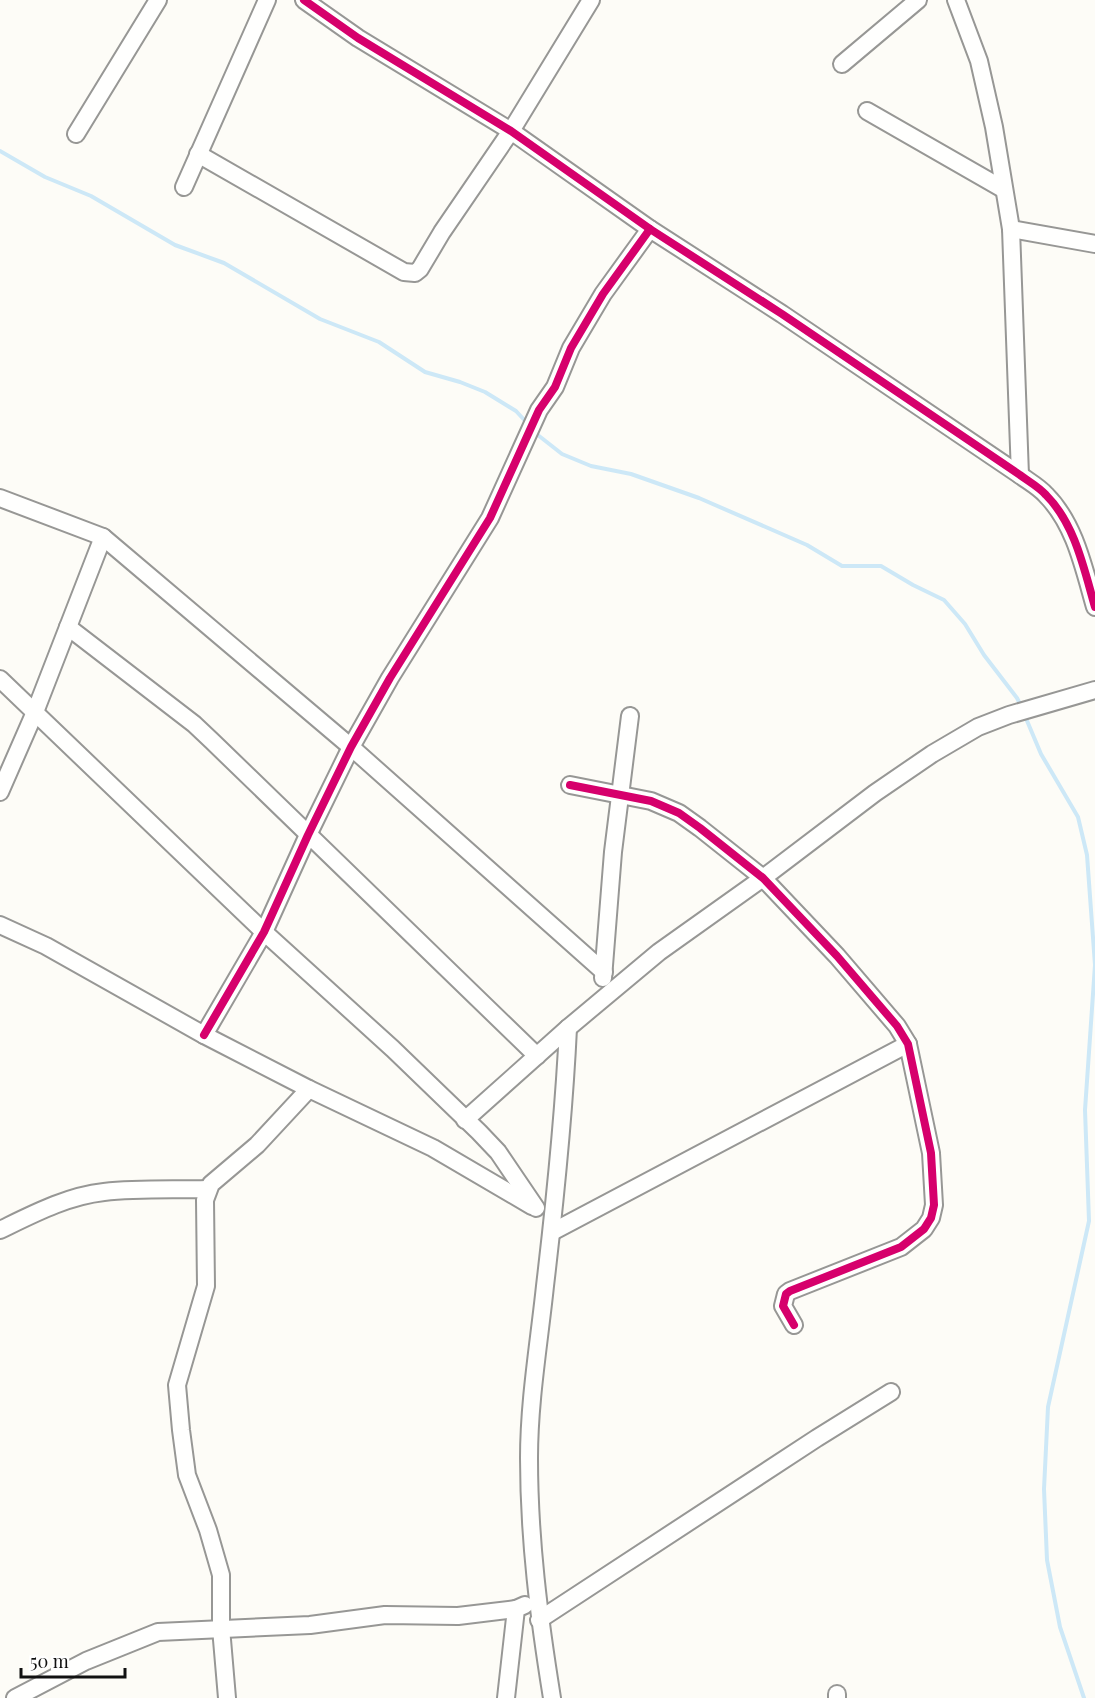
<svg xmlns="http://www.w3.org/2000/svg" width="1095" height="1698" font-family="'Playfair Display',serif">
<rect width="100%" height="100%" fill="#fdfcf7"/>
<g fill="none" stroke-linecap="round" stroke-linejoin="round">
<g stroke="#cde8f7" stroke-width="4">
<path d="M 0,151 L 45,177 L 91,196 L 175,245 L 224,263 L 320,319 L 379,342 L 425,372 L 460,382 L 485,392 L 516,411 L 528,424"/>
<path d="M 534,432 L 562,454 L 591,466 L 631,474 L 699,498 L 807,545 L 842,566 L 881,566 L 913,585 L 944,600 L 965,624 L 984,655 L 1017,698 L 1021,706"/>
<path d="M 1025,716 L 1041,754 L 1078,817 L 1087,855 L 1095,965 L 1085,1110 L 1089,1221 L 1048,1407 L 1044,1489 L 1047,1560 L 1060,1627 L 1084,1698"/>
</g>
<defs>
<g id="street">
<path d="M 304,0 L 358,38 L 511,131 L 650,229 L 782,314 L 1020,475 C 1028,481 1039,487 1046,495 C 1075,524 1084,569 1095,607"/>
<path d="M 956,0 L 979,61 L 994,127 L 1011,229 L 1020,475"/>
<path d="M 842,64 L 918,0"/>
<path d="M 867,111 L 1003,189"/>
<path d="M 76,134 L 158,0"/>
<path d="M 198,154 L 404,272 L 415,273 L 420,269 L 442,232 L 511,131 L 591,0"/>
<path d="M 184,187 L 267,0"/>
<path d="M 1011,229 L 1095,244"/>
<path d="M 0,498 L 103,537 L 351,747 L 604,972"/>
<path d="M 68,627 L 194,724 L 212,741 L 537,1056"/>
<path d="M 0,679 L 264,932 L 393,1049 L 479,1132 L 498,1152 L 536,1208"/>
<path d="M 570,785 L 651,801 L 679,813 L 700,828 L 763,878 L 837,956 L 897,1026 L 908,1044 L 931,1153 L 934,1205 L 931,1218 L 924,1229 L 901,1247 L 790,1291 L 786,1294 L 783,1306 L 794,1325"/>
<path d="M 0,792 L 35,712 L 103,537"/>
<path d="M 0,925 L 46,946 L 204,1035 L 309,1089 L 433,1148 L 532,1206"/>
<path d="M 603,978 L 613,852 L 630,716"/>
<path d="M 204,1035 L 264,932 L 308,835 L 351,747 L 390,678 L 490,518 L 539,410 L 555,387 L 571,348 L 603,294 L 650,229"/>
<path d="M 465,1120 L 568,1028 L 659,952 L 763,878 L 875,793 L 932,754 L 978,727 L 1009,715 L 1095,690"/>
<path d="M 0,1230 C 33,1214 67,1196 104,1192 C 138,1188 173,1190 207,1189"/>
<path d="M 552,1232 L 908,1044"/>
<path d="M 539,1620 L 817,1438 L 891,1392"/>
<path d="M 837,1694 L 837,1698"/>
<path d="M 15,1698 L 86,1661 L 158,1632 L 310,1625 L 385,1615 L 458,1616 L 516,1609"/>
<path d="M 227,1698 L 221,1628 L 221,1575 L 208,1530 L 187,1475 L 181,1430 L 177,1385 L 206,1286 L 205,1200 L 211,1184 L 257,1145 L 309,1089"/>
<path d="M 506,1698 L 516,1609 L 525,1605"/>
<path d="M 552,1698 C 539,1618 529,1539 529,1458 C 529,1401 539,1343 545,1286 C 555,1201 564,1114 568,1028"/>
</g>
</defs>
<use href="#street" stroke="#979795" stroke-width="20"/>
<use href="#street" stroke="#fffffe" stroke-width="16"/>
<defs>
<g id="cycleway">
<path d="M 304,0 L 358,38 L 511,131 L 650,229 L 782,314 L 1020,475 C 1028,481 1039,487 1046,495 C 1075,524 1084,569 1095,607"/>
<path d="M 570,785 L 651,801 L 679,813 L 700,828 L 763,878 L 837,956 L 897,1026 L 908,1044 L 931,1153 L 934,1205 L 931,1218 L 924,1229 L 901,1247 L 790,1291 L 786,1294 L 783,1306 L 794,1325"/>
<path d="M 204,1035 L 264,932 L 308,835 L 351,747 L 390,678 L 490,518 L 539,410 L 555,387 L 571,348 L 603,294 L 650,229"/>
</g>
</defs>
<use href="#cycleway" stroke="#fff" stroke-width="11"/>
<use href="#cycleway" stroke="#d6006c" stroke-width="8"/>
</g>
<path d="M21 1668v9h104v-9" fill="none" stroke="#111111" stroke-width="3"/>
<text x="30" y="1668" font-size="18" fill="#111111" stroke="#ffffff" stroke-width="4.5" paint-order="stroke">50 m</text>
</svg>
